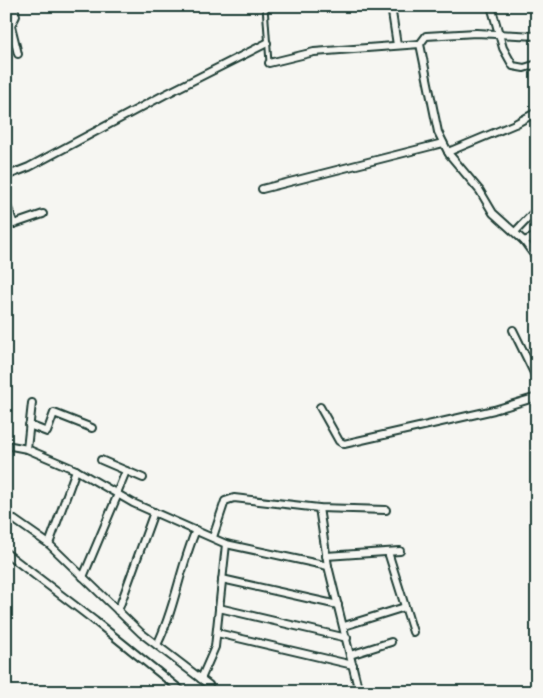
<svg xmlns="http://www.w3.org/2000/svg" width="543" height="698" font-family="'Shantell Sans',sans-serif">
<rect width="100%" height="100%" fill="#f6f6f2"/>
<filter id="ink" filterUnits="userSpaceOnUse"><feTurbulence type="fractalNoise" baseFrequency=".02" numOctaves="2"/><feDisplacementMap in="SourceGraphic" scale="10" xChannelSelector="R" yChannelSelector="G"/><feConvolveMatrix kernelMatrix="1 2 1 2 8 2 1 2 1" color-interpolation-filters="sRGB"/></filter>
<g filter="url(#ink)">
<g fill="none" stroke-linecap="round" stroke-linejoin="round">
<defs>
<path id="lane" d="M 265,6 L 269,63"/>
<g id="street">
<path d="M 14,6 L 16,16 L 11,26 L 18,54"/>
<path d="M 391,6 L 397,45"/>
<path d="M 491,6 L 503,48 L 513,66 L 524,68 L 537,64"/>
<path d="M 420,44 L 426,36 L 476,33 L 537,36"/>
<path d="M 269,63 L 314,52 L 420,44 L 438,132 L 449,154 L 480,191 L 493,213 L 524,241 L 537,259"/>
<path d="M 448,152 L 515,124 L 537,112"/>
<path d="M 6,176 L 29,167 L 164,95 L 267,43"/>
<path d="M 262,189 L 443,143"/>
<path d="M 6,203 L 14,224 L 43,214"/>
<path d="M 515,232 L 537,209"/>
<path d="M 524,241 L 537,236"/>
<path d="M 513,330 L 537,379"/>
<path d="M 320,407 L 339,441 L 344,444 L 494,410 L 537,397"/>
<path d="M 29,425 L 47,432 L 54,413 L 92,428"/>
<path d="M 6,445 L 27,449 L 76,470 L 133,503 L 226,544 L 328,566"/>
<path d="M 27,449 L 32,403"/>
<path d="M 101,460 L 143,478"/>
<path d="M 117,493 L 126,471"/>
<path d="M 319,508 L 328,566 L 359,692"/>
<path d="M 6,514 L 49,544 L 141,633 L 209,685 L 207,692"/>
<path d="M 213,537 L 225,501 L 234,498 L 319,508 L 386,510"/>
<path d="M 49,544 L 76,470"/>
<path d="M 388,552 L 413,632"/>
<path d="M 6,553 L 95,621 L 183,692"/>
<path d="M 326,556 L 400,551"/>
<path d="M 83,577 L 118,494"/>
<path d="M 222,579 L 338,605"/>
<path d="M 219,608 L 347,638"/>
<path d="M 118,611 L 154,512"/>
<path d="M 344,626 L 405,607"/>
<path d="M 217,633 L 353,665"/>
<path d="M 157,645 C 175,609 180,567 196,530"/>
<path d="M 350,655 L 391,642"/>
<path d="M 201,679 L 215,647 L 226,544"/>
</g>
</defs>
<use href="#lane" stroke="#1f3d34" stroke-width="7"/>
<use href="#street" stroke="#1f3d34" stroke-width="10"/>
<use href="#lane" stroke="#f6f6f2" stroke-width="3"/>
<use href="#street" stroke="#f6f6f2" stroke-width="6"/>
</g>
</g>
<rect width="543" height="698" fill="none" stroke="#f6f6f2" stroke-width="25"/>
<rect x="12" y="12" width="518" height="673" fill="none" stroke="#1f3d34" stroke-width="2" filter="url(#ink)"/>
</svg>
